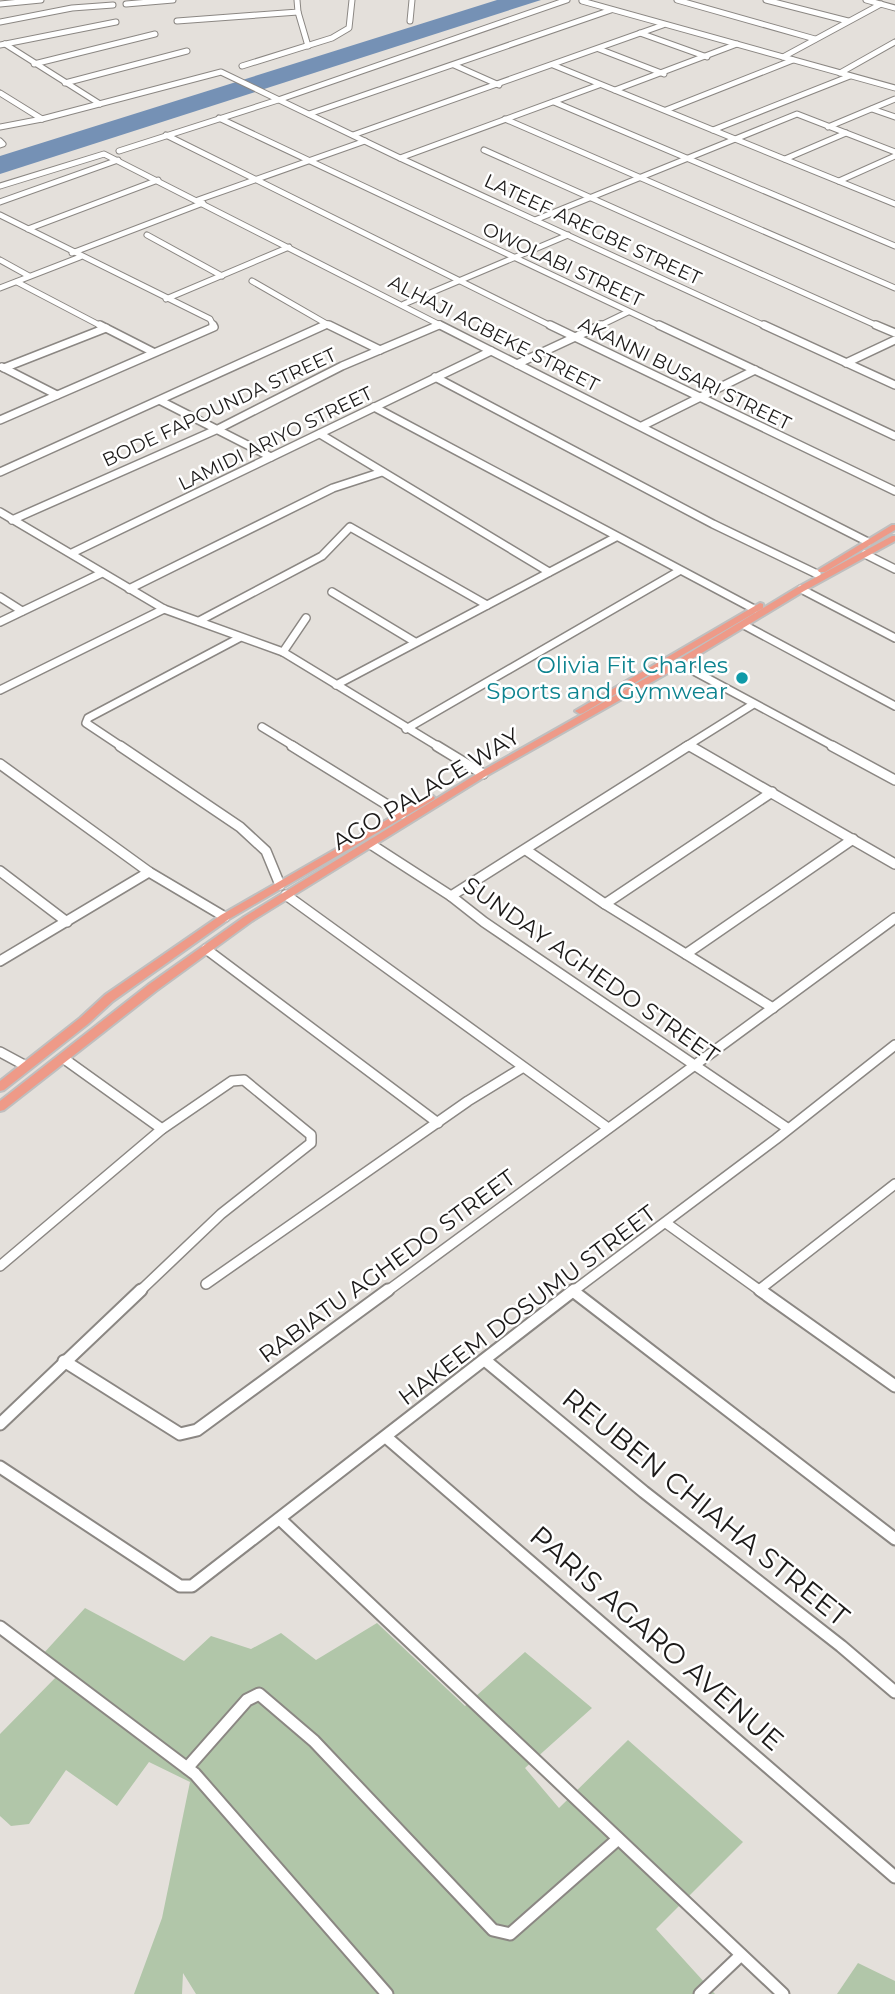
<svg xmlns="http://www.w3.org/2000/svg" width="895" height="1994" font-family="Montserrat,sans-serif">
<rect width="100%" height="100%" fill="#e4e0db"/>
<g fill="#b1c6a9">
<path d="M 85,1608 L 184,1661 L 211,1636 L 251,1649 L 281,1633 L 316,1660 L 377,1623 L 465,1706 L 525,1652 L 592,1708 L 525,1768 L 559,1808 L 628,1740 L 743,1842 L 656,1929 L 715,1994 L 196,1994 L 183,1973 L 182,1994 L 134,1994 L 162,1918 L 190,1782 L 149,1762 L 117,1806 L 66,1770 L 29,1824 L 11,1826 L 0,1816 L 0,1734 L 58,1675 L 43,1654 Z"/>
<path d="M 858,1963 L 895,1981 L 895,1994 L 837,1994 Z"/>
</g>
<path fill="#7591b5" d="M 497,0 L 541,0 L 0,174 L 0,156 Z"/>
<g fill="none" stroke-linecap="round" stroke-linejoin="round">
<defs>
<g id="minor-far3">
<path d="M 584,0 L 582,1 L 895,88"/>
<path d="M 677,0 L 815,39"/>
<path d="M 766,0 L 848,21"/>
<path d="M 866,0 L 895,8"/>
<path d="M 0,4 L 41,0"/>
<path d="M 126,4 L 173,0"/>
<path d="M 298,12 L 308,46"/>
<path d="M 177,21 L 298,12 L 297,0"/>
<path d="M 410,21 L 412,0"/>
<path d="M 0,22 L 72,8 L 113,5"/>
<path d="M 640,33 L 707,57"/>
<path d="M 5,44 L 100,104"/>
<path d="M 0,45 L 116,22"/>
<path d="M 599,49 L 664,74"/>
<path d="M 783,57 L 881,4"/>
<path d="M 34,64 L 155,34"/>
<path d="M 454,65 L 499,85"/>
<path d="M 553,65 L 895,204"/>
<path d="M 242,66 L 332,38 L 349,28 L 352,0"/>
<path d="M 840,73 L 895,42"/>
<path d="M 65,83 L 187,51"/>
<path d="M 615,90 L 737,44"/>
<path d="M 0,93 L 42,119"/>
<path d="M 554,102 L 895,246"/>
<path d="M 872,109 L 895,117"/>
<path d="M 666,110 L 793,60"/>
<path d="M 309,114 L 611,10"/>
<path d="M 219,118 L 662,327"/>
<path d="M 505,119 L 895,288"/>
<path d="M 0,127 L 42,119 L 221,72 L 400,158 L 767,327"/>
<path d="M 828,127 L 895,99"/>
<path d="M 713,130 L 850,76"/>
<path d="M 166,135 L 553,327"/>
<path d="M 353,135 L 663,25"/>
<path d="M 0,141 L 3,144 L 0,145"/>
<path d="M 484,150 L 880,327"/>
<path d="M 119,151 L 278,100 L 567,0"/>
<path d="M 400,158 L 599,85"/>
<path d="M 785,159 L 846,133"/>
<path d="M 839,181 L 895,156"/>
<path d="M 0,186 L 104,154 L 444,327"/>
<path d="M 198,200 L 365,141"/>
<path d="M 0,202 L 118,160"/>
<path d="M 0,215 L 210,319 L 214,327"/>
<path d="M 535,220 L 797,114 L 895,152"/>
<path d="M 28,229 L 158,180"/>
<path d="M 147,235 L 222,276"/>
<path d="M 72,253 L 203,203"/>
<path d="M 0,260 L 29,276"/>
<path d="M 252,281 L 332,327"/>
<path d="M 17,282 L 103,327"/>
<path d="M 0,288 L 80,257"/>
<path d="M 166,299 L 289,247"/>
<path d="M 404,304 L 568,235"/>
<path d="M 321,327 L 327,324"/>
<path d="M 435,327 L 439,325"/>
<path d="M 597,327 L 628,312"/>
</g>
<g id="minor-far2">
<path d="M 100,325 L 153,352"/>
<path d="M 329,325 L 380,350"/>
<path d="M 440,325 L 868,542"/>
<path d="M 550,325 L 895,491"/>
<path d="M 659,325 L 895,436"/>
<path d="M 764,325 L 895,385"/>
<path d="M 876,325 L 895,333"/>
<path d="M 846,363 L 895,340"/>
<path d="M 517,364 L 601,325"/>
<path d="M 2,367 L 57,395"/>
<path d="M 4,368 L 106,328"/>
<path d="M 435,377 L 713,524 L 817,574"/>
<path d="M 161,401 L 271,457"/>
<path d="M 374,407 L 754,609"/>
<path d="M 0,420 L 214,327 L 213,325"/>
<path d="M 642,426 L 755,370"/>
<path d="M 320,434 L 549,572"/>
<path d="M 0,472 L 325,325"/>
<path d="M 0,512 L 164,609 L 283,652 L 439,747"/>
<path d="M 12,520 L 218,429 L 342,366 L 439,325"/>
<path d="M 72,553 L 491,351"/>
<path d="M 865,554 L 895,569"/>
<path d="M 129,589 L 333,488 L 382,472"/>
<path d="M 801,589 L 895,638"/>
<path d="M 332,592 L 415,642"/>
<path d="M 0,597 L 22,611"/>
<path d="M 199,621 L 322,556 L 350,527 L 487,605"/>
<path d="M 0,622 L 102,573"/>
<path d="M 744,625 L 895,706"/>
<path d="M 283,652 L 306,618"/>
<path d="M 679,663 L 835,747"/>
<path d="M 336,685 L 616,537"/>
<path d="M 0,690 L 164,609"/>
<path d="M 262,727 L 295,747"/>
<path d="M 406,729 L 679,571"/>
<path d="M 689,745 L 693,747"/>
<path d="M 122,747 L 86,723 L 88,718 L 239,638"/>
<path d="M 685,747 L 752,705"/>
</g>
<g id="minor-far1">
<path d="M 120,746 L 240,827 L 266,851 L 280,885"/>
<path d="M 292,746 L 402,814"/>
<path d="M 437,746 L 483,774"/>
<path d="M 690,746 L 895,864"/>
<path d="M 832,746 L 895,780"/>
<path d="M 0,764 L 149,872 L 225,917"/>
<path d="M 372,845 L 451,896 L 484,922 L 787,1128"/>
<path d="M 526,850 L 605,904 L 773,1008"/>
<path d="M 0,871 L 67,922"/>
<path d="M 286,895 L 608,1128"/>
<path d="M 451,896 L 688,746"/>
<path d="M 605,904 L 772,792"/>
<path d="M 206,949 L 438,1123"/>
<path d="M 686,954 L 853,839"/>
<path d="M 0,961 L 149,872"/>
<path d="M 0,1052 L 26,1066"/>
<path d="M 63,1058 L 162,1129"/>
<path d="M 666,1223 L 762,1292"/>
<path d="M 0,1266 L 162,1129 L 232,1081 L 244,1080 L 311,1135 L 311,1143 L 221,1214 L 139,1292"/>
<path d="M 206,1284 L 468,1101 L 522,1068"/>
<path d="M 759,1290 L 895,1184"/>
<path d="M 386,1292 L 895,918"/>
<path d="M 572,1292 L 776,1139 L 895,1045"/>
</g>
<g id="minor">
<path d="M 760,1290 L 895,1386"/>
<path d="M 573,1291 L 895,1539"/>
<path d="M 64,1361 L 180,1434 L 197,1430 L 388,1290"/>
<path d="M 486,1361 L 644,1492 L 841,1646 L 895,1692"/>
<path d="M 0,1424 L 141,1290"/>
<path d="M 386,1437 L 895,1877"/>
<path d="M 0,1467 L 180,1586 L 192,1586 L 574,1290"/>
<path d="M 282,1521 L 783,1994"/>
<path d="M 0,1627 L 195,1774 L 387,1994"/>
<path d="M 187,1768 L 247,1700 L 259,1694 L 314,1741 L 493,1930 L 510,1934 L 618,1839"/>
<path d="M 700,1994 L 741,1955"/>
</g>
<g id="major">
<path d="M 892,525 L 895,525 L 895,530 L 825,572 L 819,572 L 818,570 Z"/>
<path d="M 892,536 L 895,536 L 895,541 L 804,591 L 682,665 L 486,776 L 252,921 L 156,991 L 4,1110 L 0,1111 L 0,1101 L 148,985 L 244,917 L 480,772 L 676,661 L 798,587 Z"/>
<path d="M 760,603 L 763,604 L 763,608 L 583,713 L 580,714 L 575,711 Z"/>
<path d="M 430,795 L 433,796 L 435,798 L 433,800 L 229,919 L 113,1001 L 88,1024 L 4,1090 L 0,1091 L 0,1081 L 80,1018 L 105,995 L 221,915 Z"/>
</g>
</defs>
<use href="#minor-far3" stroke="#8b8783" stroke-width="7"/>
<use href="#minor-far2" stroke="#8b8783" stroke-width="10"/>
<use href="#minor-far1" stroke="#8b8783" stroke-width="12"/>
<use href="#minor" stroke="#8b8783" stroke-width="15"/>
<use href="#major" stroke="#bfbfbf" stroke-width="4"/>
<use href="#minor-far3" stroke="#fff" stroke-width="5"/>
<use href="#minor-far2" stroke="#fff" stroke-width="7"/>
<use href="#minor-far1" stroke="#fff" stroke-width="9"/>
<use href="#minor" stroke="#fff" stroke-width="11"/>
<use href="#major" fill="#ee9a88" fill-rule="evenodd"/>
</g>
<circle fill="#0f9aa8" stroke="#fff" stroke-width="2.5" cx="742" cy="678" r="7"/>
<g text-anchor="middle" stroke-width="5" stroke-linejoin="round" paint-order="stroke">
<g font-size="19" fill="#1c1a19" stroke="#fff">
<text transform="translate(593 229) rotate(25)" y="7">LATEEF AREGBE STREET</text>
<text transform="translate(563 264) rotate(25)" y="7">OWOLABI STREET</text>
<text transform="translate(494 333) rotate(27)" y="7">ALHAJI AGBEKE STREET</text>
<text transform="translate(685 373) rotate(26)" y="7">AKANNI BUSARI STREET</text>
<text transform="translate(219 407) rotate(-25)" y="7">BODE FAPOUNDA STREET</text>
<text transform="translate(275 438) rotate(-26)" y="7">LAMIDI ARIYO STREET</text>
</g>
<g font-size="23" fill="#0d838f" stroke="#fff" text-anchor="end">
<text x="728" y="673">Olivia Fit Charles<tspan x="728" dy="26">Sports and Gymwear</tspan></text>
</g>
<g font-size="23" fill="#1c1a19" stroke="#fff">
<text transform="translate(426 789) rotate(-31)" y="8">AGO PALACE WAY</text>
<text transform="translate(591 970) rotate(35)" y="8">SUNDAY AGHEDO STREET</text>
<text transform="translate(387 1266) rotate(-36)" y="8">RABIATU AGHEDO STREET</text>
<text transform="translate(527 1305) rotate(-37)" y="8">HAKEEM DOSUMU STREET</text>
</g>
<g font-size="28" fill="#1c1a19" stroke="#fff">
<text transform="translate(706 1507) rotate(39)" y="10">REUBEN CHIAHA STREET</text>
<text transform="translate(657 1638) rotate(41)" y="10">PARIS AGARO AVENUE</text>
</g>
</g>
</svg>
